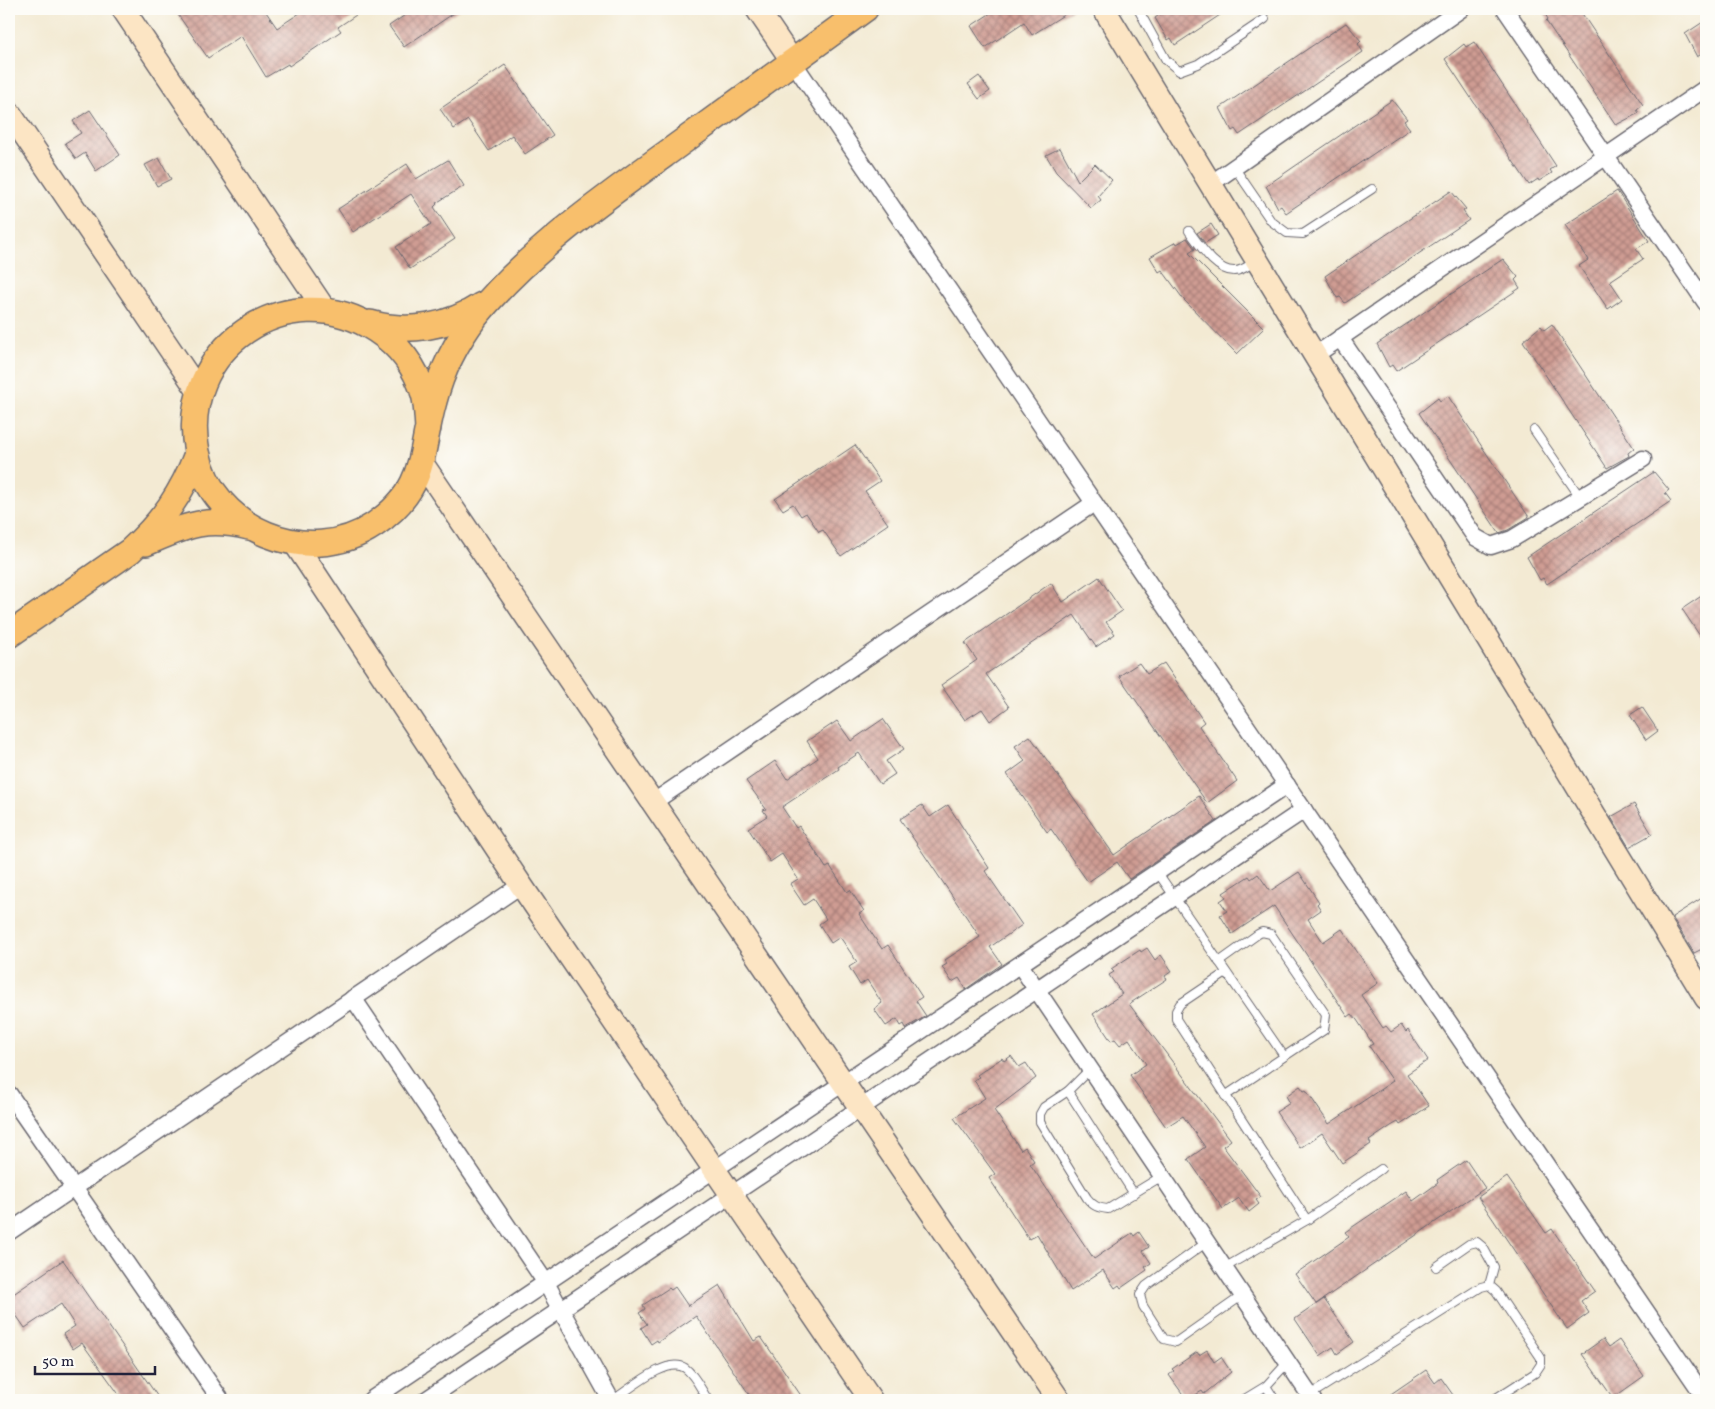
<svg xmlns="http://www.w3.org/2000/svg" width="1715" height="1409" font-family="Vollkorn,serif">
<defs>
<pattern id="building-cross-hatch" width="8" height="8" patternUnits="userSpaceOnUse" patternTransform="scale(1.25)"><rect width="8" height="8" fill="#cf9c93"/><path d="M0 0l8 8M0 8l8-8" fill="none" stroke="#a87f79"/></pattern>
</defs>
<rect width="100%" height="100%" fill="#fdfcf7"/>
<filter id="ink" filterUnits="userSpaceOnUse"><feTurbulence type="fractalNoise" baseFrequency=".02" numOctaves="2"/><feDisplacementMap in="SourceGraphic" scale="10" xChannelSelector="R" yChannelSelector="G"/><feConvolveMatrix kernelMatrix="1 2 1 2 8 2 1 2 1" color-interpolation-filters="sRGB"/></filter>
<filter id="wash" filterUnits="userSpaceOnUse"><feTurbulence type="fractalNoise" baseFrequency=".0096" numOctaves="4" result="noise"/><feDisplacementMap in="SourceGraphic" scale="20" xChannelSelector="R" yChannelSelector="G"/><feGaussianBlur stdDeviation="1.12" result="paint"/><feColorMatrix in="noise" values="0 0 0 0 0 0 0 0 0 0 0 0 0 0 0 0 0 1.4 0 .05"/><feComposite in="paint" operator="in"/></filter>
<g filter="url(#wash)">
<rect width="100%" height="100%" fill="#f3ead3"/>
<g id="blocks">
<g fill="url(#building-cross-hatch)">
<path d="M 174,9 L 264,9 L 277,28 L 306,9 L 365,9 L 338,27 L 341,31 L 289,66 L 288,64 L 266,77 L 241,36 L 208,58 Z"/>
<path d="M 414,9 L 460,9 L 404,47 L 389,26 Z"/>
<path d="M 997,9 L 1073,9 L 1032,35 L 1024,22 L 985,48 L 971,26 Z"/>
<path d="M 1168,9 L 1229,9 L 1175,45 L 1171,38 L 1168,40 L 1155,18 Z"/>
<path d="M 1542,9 L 1579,9 L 1643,105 L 1637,110 L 1639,113 L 1616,125 L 1546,21 L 1548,19 Z"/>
<path d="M 1706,20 L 1706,51 L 1697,57 L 1685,34 Z"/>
<path d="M 1346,23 L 1361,41 L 1358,44 L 1363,52 L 1239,135 L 1235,129 L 1232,131 L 1220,108 Z"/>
<path d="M 1474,42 L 1556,166 L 1550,170 L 1552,173 L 1539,181 L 1538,179 L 1529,185 L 1445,59 L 1464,44 L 1466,47 Z"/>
<path d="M 505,65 L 553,135 L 525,154 L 512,135 L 489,151 L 468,120 L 454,129 L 440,109 Z"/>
<path d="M 979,76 L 990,91 L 979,99 L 968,84 Z"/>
<path d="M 1392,100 L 1407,119 L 1404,121 L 1410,129 L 1286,213 L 1281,206 L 1278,208 L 1266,186 Z"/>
<path d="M 90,110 L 120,155 L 96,171 L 85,153 L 76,159 L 65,143 L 81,133 L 73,121 Z"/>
<path d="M 1060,148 L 1078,181 L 1095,164 L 1112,180 L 1098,196 L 1101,200 L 1091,208 L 1056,172 L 1046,155 Z"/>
<path d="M 159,158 L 171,179 L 157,186 L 145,165 Z"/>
<path d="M 448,160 L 464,186 L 436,203 L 437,204 L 434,207 L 455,239 L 410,269 L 396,247 L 431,224 L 411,194 L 353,232 L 338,209 L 407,164 L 416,179 Z"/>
<path d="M 1451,191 L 1466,209 L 1463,211 L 1469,220 L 1345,303 L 1340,297 L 1337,298 L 1325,276 Z"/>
<path d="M 1617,191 L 1649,241 L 1636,249 L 1643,259 L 1610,281 L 1622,299 L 1608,309 L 1579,266 L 1588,260 L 1565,225 Z"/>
<path d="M 1211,224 L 1218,235 L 1205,243 L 1197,233 Z"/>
<path d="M 1187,238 L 1195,249 L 1189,253 L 1264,328 L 1237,354 L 1184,300 L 1162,270 L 1159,272 L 1150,257 L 1176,242 L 1177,244 Z"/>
<path d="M 1503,259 L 1518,277 L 1515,280 L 1520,288 L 1396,371 L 1392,365 L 1389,367 L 1377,344 Z"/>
<path d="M 1552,324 L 1634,448 L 1628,453 L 1629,456 L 1607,468 L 1523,341 L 1541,326 L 1544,330 Z"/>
<path d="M 1448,396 L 1529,517 L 1508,530 L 1499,533 L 1419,413 L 1438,398 L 1440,401 Z"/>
<path d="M 855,445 L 880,481 L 865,491 L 888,524 L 841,556 L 823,530 L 819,532 L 806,513 L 801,516 L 793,504 L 783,510 L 775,499 Z"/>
<path d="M 1654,472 L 1669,490 L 1665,493 L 1671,501 L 1547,584 L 1543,578 L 1540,580 L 1527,557 Z"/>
<path d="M 1099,577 L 1122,611 L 1106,622 L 1115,634 L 1096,647 L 1074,615 L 986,674 L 1009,707 L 990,721 L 982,709 L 965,720 L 941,685 L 977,660 L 965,643 L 1051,583 L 1063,602 Z"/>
<path d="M 1706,593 L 1706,645 L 1682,609 Z"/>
<path d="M 1139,663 L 1147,674 L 1164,663 L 1204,722 L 1199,726 L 1237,781 L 1207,803 L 1119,676 Z"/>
<path d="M 1642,707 L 1658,731 L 1646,740 L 1630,715 Z"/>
<path d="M 883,719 L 904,749 L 886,761 L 895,774 L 880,784 L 859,753 L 838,767 L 839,769 L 782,807 L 796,828 L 799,826 L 826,868 L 830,866 L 847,892 L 850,890 L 864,911 L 859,914 L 882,949 L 888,945 L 922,997 L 916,1001 L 926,1016 L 906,1028 L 904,1024 L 901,1026 L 897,1019 L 886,1026 L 874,1009 L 882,1003 L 867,980 L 860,985 L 849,967 L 857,962 L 840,937 L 831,943 L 819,924 L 826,919 L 813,899 L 804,905 L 790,884 L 798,879 L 782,854 L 770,862 L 748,828 L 767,816 L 763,810 L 766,809 L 746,781 L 775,761 L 787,779 L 818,758 L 807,741 L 837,721 L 851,741 Z"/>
<path d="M 1030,736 L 1114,855 L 1199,796 L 1216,821 L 1129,879 L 1117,862 L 1088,882 L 1051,829 L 1047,832 L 1007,774 L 1025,761 L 1015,746 Z"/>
<path d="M 1634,804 L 1652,834 L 1629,847 L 1611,817 Z"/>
<path d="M 922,805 L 930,817 L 948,805 L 989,868 L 985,871 L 1022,925 L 990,947 L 1002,964 L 966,989 L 959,978 L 952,982 L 942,967 L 947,964 L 945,960 L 980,937 L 900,819 Z"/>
<path d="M 1299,872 L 1319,902 L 1317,904 L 1321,910 L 1308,919 L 1323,942 L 1342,929 L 1378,983 L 1361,995 L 1383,1028 L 1386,1026 L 1391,1032 L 1401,1025 L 1406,1032 L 1408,1030 L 1428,1060 L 1407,1074 L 1429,1106 L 1400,1125 L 1398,1122 L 1391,1126 L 1369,1141 L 1371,1144 L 1342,1163 L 1322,1133 L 1300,1148 L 1276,1112 L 1290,1103 L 1286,1096 L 1300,1086 L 1304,1091 L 1306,1090 L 1329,1124 L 1393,1081 L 1369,1046 L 1373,1044 L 1357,1020 L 1352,1014 L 1348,1017 L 1274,906 L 1232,934 L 1220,915 L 1227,911 L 1220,901 L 1226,897 L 1223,893 L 1249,876 L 1251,879 L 1258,874 L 1270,891 Z"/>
<path d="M 1702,898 L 1706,905 L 1706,947 L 1694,953 L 1672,917 Z"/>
<path d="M 1147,948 L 1155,960 L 1161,955 L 1172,971 L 1165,976 L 1167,979 L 1129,1004 L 1231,1140 L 1223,1146 L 1261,1197 L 1256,1200 L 1259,1204 L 1249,1212 L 1239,1198 L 1223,1209 L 1188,1159 L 1205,1147 L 1183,1116 L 1166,1127 L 1130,1075 L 1146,1064 L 1129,1039 L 1120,1045 L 1115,1039 L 1111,1041 L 1093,1014 L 1122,994 L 1109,975 L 1114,972 L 1111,969 L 1140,950 L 1141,952 Z"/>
<path d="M 1011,1056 L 1019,1067 L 1026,1063 L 1036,1078 L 994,1110 L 1021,1150 L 1025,1147 L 1034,1161 L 1030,1164 L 1094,1259 L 1132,1233 L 1134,1236 L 1139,1232 L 1149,1247 L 1143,1251 L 1151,1263 L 1145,1267 L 1147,1270 L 1121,1288 L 1119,1285 L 1115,1288 L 1103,1270 L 1071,1291 L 1037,1234 L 1029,1239 L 989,1178 L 995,1174 L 954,1118 L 985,1098 L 974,1080 L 979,1077 L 977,1075 L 1002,1058 L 1004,1061 Z"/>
<path d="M 1466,1160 L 1485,1188 L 1316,1304 L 1295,1274 L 1349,1237 L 1345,1232 L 1406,1191 L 1413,1201 L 1438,1183 L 1437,1180 Z"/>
<path d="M 1507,1177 L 1546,1233 L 1552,1229 L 1595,1291 L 1581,1301 L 1589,1313 L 1567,1329 L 1478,1197 Z"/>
<path d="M 63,1260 L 160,1400 L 123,1400 L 82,1343 L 73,1349 L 63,1334 L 75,1326 L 61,1304 L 25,1328 L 9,1305 L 9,1297 Z"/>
<path d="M 720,1285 L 754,1341 L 761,1337 L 804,1400 L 753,1400 L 696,1316 L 658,1342 L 657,1340 L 651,1344 L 641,1328 L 647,1324 L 639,1313 L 645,1309 L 643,1305 L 669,1288 L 671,1290 L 675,1287 L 688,1306 Z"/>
<path d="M 1324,1299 L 1354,1342 L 1337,1354 L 1333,1347 L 1320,1356 L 1295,1319 Z"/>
<path d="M 1603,1339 L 1609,1347 L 1619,1340 L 1644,1376 L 1613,1398 L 1582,1354 Z"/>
<path d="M 1207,1350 L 1214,1362 L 1221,1357 L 1231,1372 L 1204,1394 L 1202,1391 L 1187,1400 L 1169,1375 L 1174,1371 L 1172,1369 L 1197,1352 L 1199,1355 Z"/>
<path d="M 1426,1370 L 1435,1383 L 1441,1378 L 1453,1395 L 1446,1400 L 1382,1400 Z"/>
</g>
</g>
</g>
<g filter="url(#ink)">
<use href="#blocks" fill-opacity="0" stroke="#6b6870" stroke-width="1"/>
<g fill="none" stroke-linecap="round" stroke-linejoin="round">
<defs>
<g id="lane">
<path d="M 1138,9 L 1166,60 L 1179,71 L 1198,64 L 1265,19"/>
<path d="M 1234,167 L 1271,221 L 1287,233 L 1303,234 L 1372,189"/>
<path d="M 1189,231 C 1199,244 1216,272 1235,271 C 1242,271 1249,265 1256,261"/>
<path d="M 1534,430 L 1580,497"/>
<path d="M 1158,873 L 1284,1056"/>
<path d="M 1219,962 L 1258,934 L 1262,932 L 1271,934 L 1326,1015 L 1324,1030 L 1225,1096"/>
<path d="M 1226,973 L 1180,1004 L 1176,1011 L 1176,1019 L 1307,1220"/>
<path d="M 1090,1069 L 1068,1091 L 1044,1107 L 1040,1114 L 1040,1122 L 1087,1198 C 1093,1206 1098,1208 1108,1209 L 1162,1176"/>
<path d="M 1068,1091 L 1134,1194"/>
<path d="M 1207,1242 L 1146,1286 L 1140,1295 L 1143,1306 L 1164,1339 L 1176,1342 L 1243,1295"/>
<path d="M 1436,1267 L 1469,1244 L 1477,1242 L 1483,1247 L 1494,1267 L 1489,1285"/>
<path d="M 1224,1268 L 1307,1220 L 1381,1169"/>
<path d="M 1266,1386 L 1288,1362"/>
<path d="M 1310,1395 L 1481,1287 L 1489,1285 L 1496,1291 L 1541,1358 L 1541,1364 L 1535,1373 L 1493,1400"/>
<path d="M 613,1400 C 629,1390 667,1356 685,1368 C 695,1375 702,1391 708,1400"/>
<path d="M 1243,1400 L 1266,1386 L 1275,1400"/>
</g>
<g id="street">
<path d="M 1505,9 L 1706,303"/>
<path d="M 793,62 L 1706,1399"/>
<path d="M 1209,185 L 1461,9"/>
<path d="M 1340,338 L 1475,537 L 1491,546 L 1512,539 L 1643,459"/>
<path d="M 1314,356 L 1706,88"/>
<path d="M 652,803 L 1094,503"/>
<path d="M 1020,965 L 1313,1400"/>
<path d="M 353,998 L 546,1283 L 611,1400"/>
<path d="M 9,1094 L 221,1400"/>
<path d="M 9,1232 L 521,885"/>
<path d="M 371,1400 L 1287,785"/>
<path d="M 426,1400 L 1304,810"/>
</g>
<g id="secondary">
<path d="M 123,9 L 325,310"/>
<path d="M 757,9 L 793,62"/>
<path d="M 1104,9 L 1706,998"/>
<path d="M 9,112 L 199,392"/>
<path d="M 422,463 L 1059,1400"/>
<path d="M 294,542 L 521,885 L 871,1400"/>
</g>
<g id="primary">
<path d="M 370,323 C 407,334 449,327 482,305"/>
<path d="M 428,428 C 427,417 427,405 424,394 C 416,368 399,345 376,330 C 288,272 176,350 197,452 C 212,530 309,569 374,525 C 428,488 419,454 434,401 C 442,370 457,341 476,316 C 526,254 603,199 667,153 C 733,105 799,57 865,9"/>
<path d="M 146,543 C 186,526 205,516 249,527"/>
<path d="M 9,635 L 130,551 C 162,522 182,494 197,454"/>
</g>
</defs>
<use href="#lane" stroke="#6b6870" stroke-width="10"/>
<use href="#street" stroke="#6b6870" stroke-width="19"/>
<use href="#secondary" stroke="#6b6870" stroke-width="25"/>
<use href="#primary" stroke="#6b6870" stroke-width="28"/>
<use href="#lane" stroke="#fff" stroke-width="8"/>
<use href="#street" stroke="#fff" stroke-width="16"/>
<use href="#secondary" stroke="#fce5c4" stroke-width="22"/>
<use href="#primary" stroke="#f8bf6c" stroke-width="25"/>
</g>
</g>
<rect width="1715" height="1409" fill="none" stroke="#fdfcf7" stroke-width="30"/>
<path d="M35 1366v8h120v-8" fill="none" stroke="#22223b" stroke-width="2.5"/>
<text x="42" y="1366" font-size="15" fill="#22223b" stroke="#fdfcf7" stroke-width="4" paint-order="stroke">50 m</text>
</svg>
